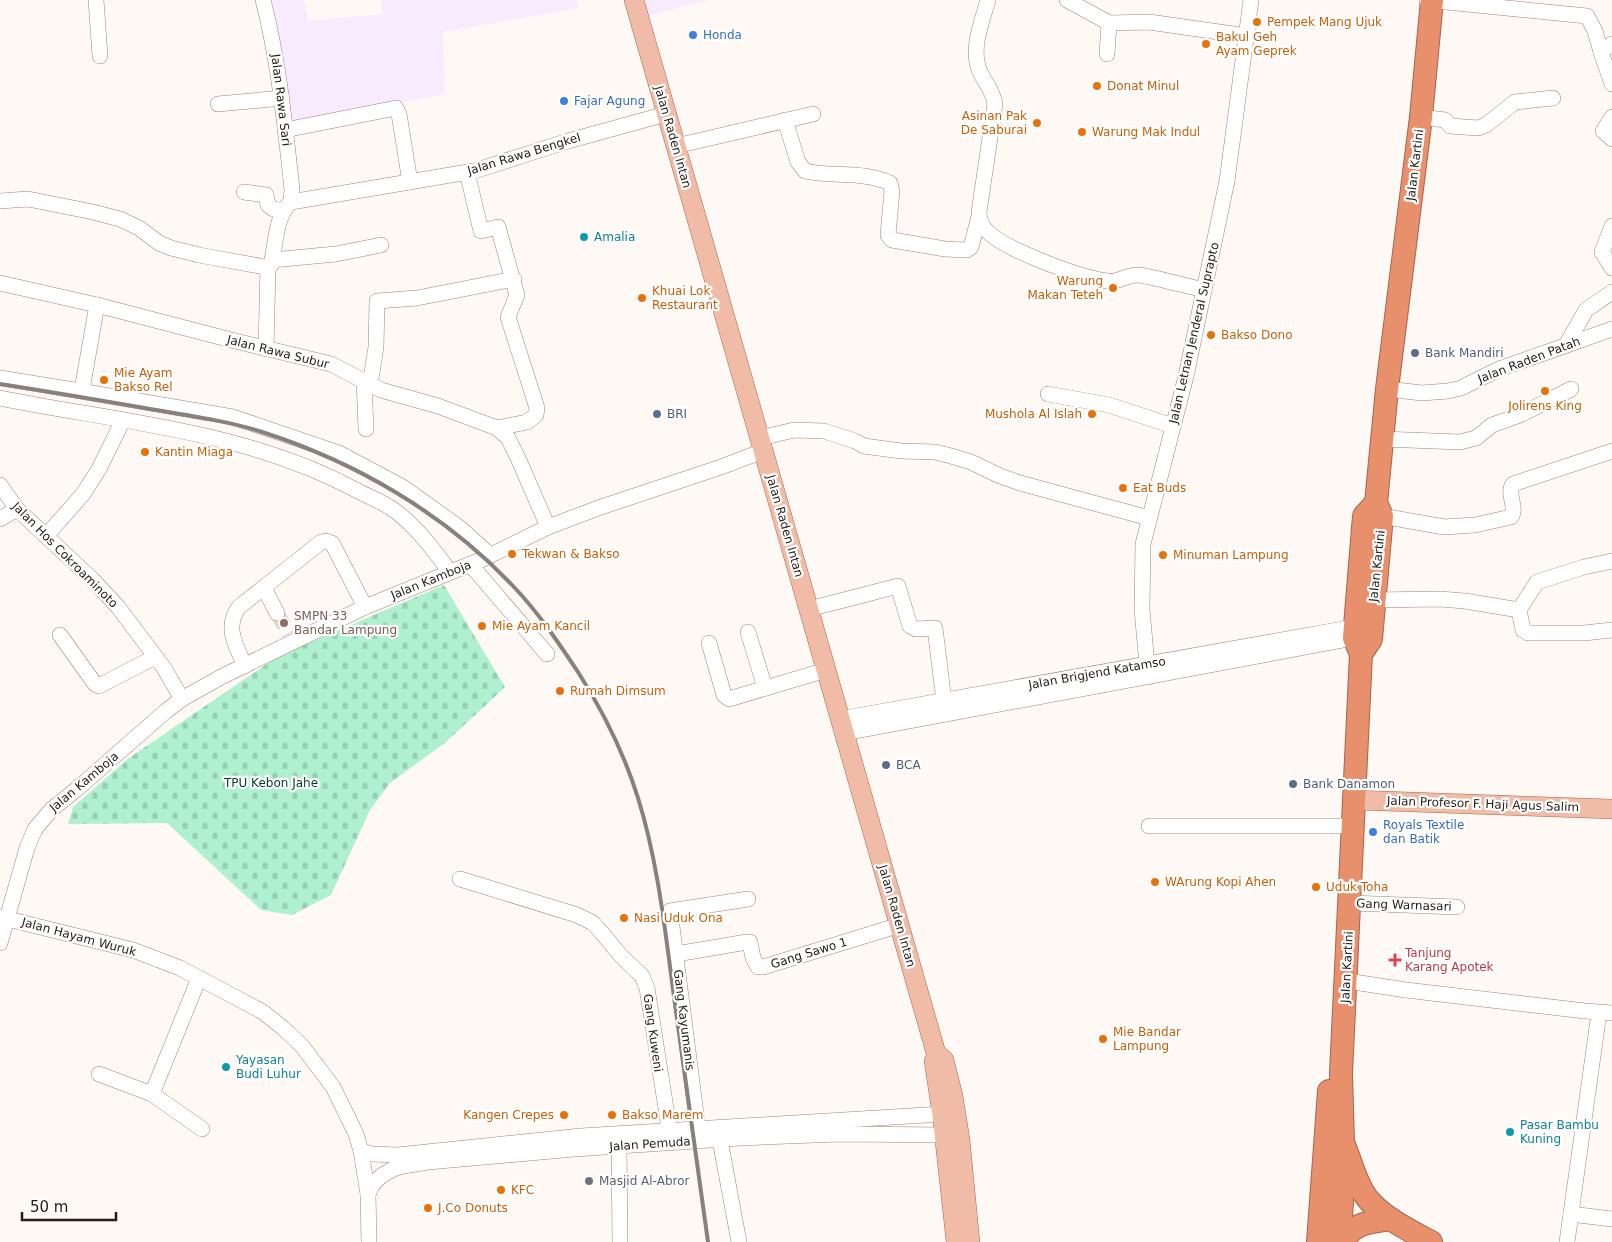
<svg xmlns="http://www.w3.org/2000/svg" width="1612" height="1242" font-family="'DejaVu Sans',sans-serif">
<defs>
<pattern id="cemetery-stones" width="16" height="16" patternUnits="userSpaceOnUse" patternTransform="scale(1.25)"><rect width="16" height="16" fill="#aff1cf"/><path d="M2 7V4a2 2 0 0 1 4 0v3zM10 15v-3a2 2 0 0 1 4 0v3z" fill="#96ceb1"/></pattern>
</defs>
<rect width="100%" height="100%" fill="#fff9f6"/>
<g fill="#f9ebfe">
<path d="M 270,0 L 304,0 L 308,21 L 383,14 L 381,0 L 577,0 L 579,8 L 443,32 L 445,94 L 290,124 Z"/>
<path d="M 641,0 L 709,0 L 645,17 Z"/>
</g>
<path fill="url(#cemetery-stones)" d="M 444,585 L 505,687 L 446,742 L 390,783 L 370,810 L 331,895 L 292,915 L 261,910 L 167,823 L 68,824 L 73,807 L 129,758 L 280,655 Z"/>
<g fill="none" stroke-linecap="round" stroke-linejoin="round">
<path stroke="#ded8d5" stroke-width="15" stroke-dasharray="15 8" stroke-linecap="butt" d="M 277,613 L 289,634"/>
<defs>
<g id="minor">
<path d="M 96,0 L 100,56"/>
<path d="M 263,0 C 279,62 285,126 292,189 L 291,202"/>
<path d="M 988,0 C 982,22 970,49 980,72 C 986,85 992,88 995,104 L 979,212 C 979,219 982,227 988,232 C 1008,251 1079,277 1107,281 C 1118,283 1126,275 1137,275 C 1144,275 1152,278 1159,279 C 1174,283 1189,286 1204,290"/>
<path d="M 1067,0 L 1109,23 L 1107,54"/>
<path d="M 1427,0 L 1587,16 L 1595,31 L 1601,52"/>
<path d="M 1109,23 L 1149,22 L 1247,36"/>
<path d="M 1612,44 L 1601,52 L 1612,84"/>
<path d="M 218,104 L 282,98"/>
<path d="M 1421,117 L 1445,120 L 1450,126 L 1478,128 L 1486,125 L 1515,102 L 1553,98"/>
<path d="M 1612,117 L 1603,131 L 1612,139"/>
<path d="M 785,120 L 798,162 L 805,171 C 832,177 864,171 890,183 L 892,191 L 888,235 L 892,240 L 945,249 L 967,250 L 971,247 L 979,216"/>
<path d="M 285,130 L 396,108 L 399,114 L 410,182"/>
<path d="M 676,146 L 813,114"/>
<path d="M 467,172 L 481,231 L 498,227 L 517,295 L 508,317 L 537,408 L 536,415 L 527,422 L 497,428"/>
<path d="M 244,192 L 266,195 L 268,205 L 273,209 L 284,211"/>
<path d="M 0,201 L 28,199 L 93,212 L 120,219 L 139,228 L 159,243 L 171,248 L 199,255 L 265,267 L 271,265 L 272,260 C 276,241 276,215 291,202"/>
<path d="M 291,202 L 474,171 L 568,141 L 666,114"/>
<path d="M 1612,226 L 1602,252 L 1612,268"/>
<path d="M 272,260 L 336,254 L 381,245"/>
<path d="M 0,283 L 97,305 L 235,341 L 331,364 L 381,390 L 438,406 L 497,428 L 508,438 L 518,458 L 548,527"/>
<path d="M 1566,345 L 1586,310 L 1612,292"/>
<path d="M 266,349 L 268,266"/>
<path d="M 0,378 L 80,391 L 233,417 L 339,453 L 403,487 L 460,528 L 490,555"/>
<path d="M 364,380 L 366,429"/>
<path d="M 83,384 L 97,305"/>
<path d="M 370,385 L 376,347 L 377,301 L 417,298 L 514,279"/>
<path d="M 1387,389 L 1422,393 L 1448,391 L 1461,388 L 1499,369 L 1612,329"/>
<path d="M 1048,394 L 1109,405 L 1173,426"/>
<path d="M 0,398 C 119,422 246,431 354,489 C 367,496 383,502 394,510 C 417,527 433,549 450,572"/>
<path d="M 760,438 L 794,430 L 824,431 L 855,441 L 864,446 L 901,451 L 935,452 L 951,456 L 971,462 L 1000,476 L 1020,483 L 1149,518"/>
<path d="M 1382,439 L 1460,442 L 1476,438 L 1492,425 L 1520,415 L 1571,389"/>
<path d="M 0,485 L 17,509 L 93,580 L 118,607 L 164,668 L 182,699"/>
<path d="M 1382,516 L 1444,527 L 1475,525 L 1511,517 C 1518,507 1506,495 1513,484 L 1612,451"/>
<path d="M 0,519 L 17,509"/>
<path d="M 46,536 L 83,494 L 99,469 L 123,420"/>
<path d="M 1612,561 L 1584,567 L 1537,582 L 1519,610 L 1523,630 L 1528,633 L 1584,633 L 1612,630"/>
<path d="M 470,564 L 547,654"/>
<path d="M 264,588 L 277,613"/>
<path d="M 1373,600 L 1440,599 L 1465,601 L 1519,610"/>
<path d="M 809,609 L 898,586 L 910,626 L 916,629 L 935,628 L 944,701"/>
<path d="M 748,632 L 765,688"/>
<path d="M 60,635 L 95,684 L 99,686 L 155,657"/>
<path d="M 709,643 L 724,695 L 729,699 L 826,670"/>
<path d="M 245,666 C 236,646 224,627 239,607 L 321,542 L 326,541 L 332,543 L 365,607"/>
<path d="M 1148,677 L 1142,609 L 1143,544 L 1186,376 L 1227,181 L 1251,0"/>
<path d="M 840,719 L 1354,627"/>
<path d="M 845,733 L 1354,638"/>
<path d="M 1149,826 L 1353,826"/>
<path d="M 460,879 L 577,915 L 593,923 L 602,933 L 621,956 L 642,976 L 647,988 L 671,1140"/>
<path d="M 1350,903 L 1457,907"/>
<path d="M 0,917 L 133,950 L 180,968 L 231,995 L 263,1012 L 283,1028 L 302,1046 L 333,1087 L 356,1134 L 361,1151 L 368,1194 L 369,1242"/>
<path d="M 0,943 L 27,848 L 35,829 L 52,809 L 77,789 L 166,711 L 182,699 L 221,677 L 365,607 L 483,559 L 548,527 L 601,507 L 721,467 L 763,451"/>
<path d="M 676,954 L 747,942 L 750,942 L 753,958 L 758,967 L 763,967 L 900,925"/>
<path d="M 199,978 L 152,1094 L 202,1129"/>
<path d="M 1347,981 L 1406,990 L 1585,1011 L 1612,1013"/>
<path d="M 99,1074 L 152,1094"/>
<path d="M 698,1129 L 670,911 L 748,899"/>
<path d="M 720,1140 L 739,1242"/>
<path d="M 619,1146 L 620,1242"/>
<path d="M 361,1151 L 372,1154 L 398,1155 L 581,1136 L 942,1114"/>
<path d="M 368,1194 L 373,1184 L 381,1176 L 393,1169 L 403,1166 L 428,1162 L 574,1149 L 740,1138 L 839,1134 L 944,1135"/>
<path d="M 1571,1214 L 1612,1219"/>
<path d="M 1567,1242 L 1599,1013"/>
</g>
<g id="major">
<path d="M 634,0 L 936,1053 L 944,1060 L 953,1096 L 960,1139 L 970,1242"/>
<path d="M 1354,800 L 1612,809"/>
<path d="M 934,1061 L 942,1114 L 956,1242"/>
</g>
<g id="highway">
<path d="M 1361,654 L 1354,638 L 1364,516 L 1376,503"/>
<path d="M 1348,1155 C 1353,1170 1358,1186 1367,1198 C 1383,1218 1409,1230 1431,1242"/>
<path d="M 1318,1242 L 1329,1091"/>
<path d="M 1339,1242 L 1346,1150 L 1343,1142 L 1341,1073 L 1361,654 L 1371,639 L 1382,516 L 1376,503 L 1387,389 L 1421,117 L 1432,0"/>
<path d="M 1342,1242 C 1356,1221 1368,1223 1391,1219"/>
</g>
</defs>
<use href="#minor" stroke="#9e8478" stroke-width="16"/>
<use href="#major" stroke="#a4664e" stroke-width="20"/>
<use href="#highway" stroke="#a4664e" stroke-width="24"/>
<use href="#minor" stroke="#fff" stroke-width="15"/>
<use href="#major" stroke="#f1bca7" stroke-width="19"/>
<use href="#highway" stroke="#e88f6c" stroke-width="22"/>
<path stroke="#88807c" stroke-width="4" d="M 0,384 C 52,392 104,401 156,410 C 191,416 228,421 262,432 C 356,462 445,514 513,586 C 538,612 558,642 578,672 C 603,711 624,753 638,798 C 658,862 665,930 674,997 C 685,1079 697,1160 708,1242"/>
</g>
<g fill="#e8710a" stroke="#fff" stroke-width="2">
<circle cx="1257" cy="22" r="5"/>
<circle cx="1206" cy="44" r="5"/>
<circle cx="1097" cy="86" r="5"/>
<circle cx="1037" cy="123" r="5"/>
<circle cx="1082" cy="132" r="5"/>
<circle cx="1113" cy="288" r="5"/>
<circle cx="642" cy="298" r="5"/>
<circle cx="1211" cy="335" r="5"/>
<circle cx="104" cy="380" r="5"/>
<circle cx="1545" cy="391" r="5"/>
<circle cx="1092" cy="414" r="5"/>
<circle cx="145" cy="452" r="5"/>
<circle cx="1123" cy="488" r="5"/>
<circle cx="512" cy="554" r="5"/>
<circle cx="1163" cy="555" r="5"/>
<circle cx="482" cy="626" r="5"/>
<circle cx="560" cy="691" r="5"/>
<circle cx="1155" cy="882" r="5"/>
<circle cx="1316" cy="887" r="5"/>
<circle cx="624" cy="918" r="5"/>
<circle cx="1103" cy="1039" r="5"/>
<circle cx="564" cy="1115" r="5"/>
<circle cx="612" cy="1115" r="5"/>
<circle cx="501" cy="1190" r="5"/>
<circle cx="428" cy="1208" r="5"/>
</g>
<g fill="#3f7fe0" stroke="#fff" stroke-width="2">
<circle cx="693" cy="35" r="5"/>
<circle cx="564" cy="101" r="5"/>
<circle cx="1373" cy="832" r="5"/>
</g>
<g fill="#0f9aa8" stroke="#fff" stroke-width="2">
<circle cx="584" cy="237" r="5"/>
<circle cx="226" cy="1067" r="5"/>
<circle cx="1510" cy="1132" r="5"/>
</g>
<g fill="#5c6f8a" stroke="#fff" stroke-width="2">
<circle cx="1415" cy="353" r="5"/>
<circle cx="657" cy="414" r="5"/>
<circle cx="886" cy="765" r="5"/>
<circle cx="1293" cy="784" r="5"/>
</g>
<circle fill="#8d6e63" stroke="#fff" stroke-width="2" cx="284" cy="623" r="5"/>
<path fill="#e0444e" stroke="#fff" stroke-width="2" d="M1392.5 952.5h5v5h5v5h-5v5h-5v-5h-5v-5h5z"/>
<circle fill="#6b7280" stroke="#fff" stroke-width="2" cx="589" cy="1181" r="5"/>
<g text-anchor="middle" stroke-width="4.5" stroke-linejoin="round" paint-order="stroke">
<g font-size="12" fill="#c56008" stroke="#fff" text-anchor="start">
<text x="1267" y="26">Pempek Mang Ujuk</text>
<text x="1216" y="41">Bakul Geh<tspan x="1216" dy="14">Ayam Geprek</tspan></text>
<text x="1107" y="90">Donat Minul</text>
<text x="1027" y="120" text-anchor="end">Asinan Pak<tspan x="1027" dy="14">De Saburai</tspan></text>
<text x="1092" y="136">Warung Mak Indul</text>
<text x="1103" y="285" text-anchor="end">Warung<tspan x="1103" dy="14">Makan Teteh</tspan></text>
<text x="652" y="295">Khuai Lok<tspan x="652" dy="14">Restaurant</tspan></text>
<text x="1221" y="339">Bakso Dono</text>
<text x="114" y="377">Mie Ayam<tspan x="114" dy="14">Bakso Rel</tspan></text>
<text x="1545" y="410" text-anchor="middle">Jolirens King</text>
<text x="1082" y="418" text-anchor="end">Mushola Al Islah</text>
<text x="155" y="456">Kantin Miaga</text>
<text x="1133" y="492">Eat Buds</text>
<text x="522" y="558">Tekwan &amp; Bakso</text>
<text x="1173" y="559">Minuman Lampung</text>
<text x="492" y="630">Mie Ayam Kancil</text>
<text x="570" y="695">Rumah Dimsum</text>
<text x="1165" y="886">WArung Kopi Ahen</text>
<text x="1326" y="891">Uduk Toha</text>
<text x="634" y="922">Nasi Uduk Ona</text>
<text x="1113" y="1036">Mie Bandar<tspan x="1113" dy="14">Lampung</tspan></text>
<text x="554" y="1119" text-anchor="end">Kangen Crepes</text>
<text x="622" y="1119">Bakso Marem</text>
<text x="511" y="1194">KFC</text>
<text x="438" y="1212">J.Co Donuts</text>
</g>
<g font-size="12" fill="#366cbe" stroke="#fff" text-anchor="start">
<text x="703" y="39">Honda</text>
<text x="574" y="105">Fajar Agung</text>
<text x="1383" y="829">Royals Textile<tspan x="1383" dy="14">dan Batik</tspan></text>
</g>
<g font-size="12" fill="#251b17" stroke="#fff">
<text transform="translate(281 100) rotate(83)" y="4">Jalan Rawa Sari</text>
<text transform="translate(673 137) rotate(74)" y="4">Jalan Raden Intan</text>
<text transform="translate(524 154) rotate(-17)" y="4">Jalan Rawa Bengkel</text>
<text transform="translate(1415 165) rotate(-83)" y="4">Jalan Kartini</text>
<text transform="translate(1194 333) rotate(-77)" y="4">Jalan Letnan Jenderal Suprapto</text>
<text transform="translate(278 352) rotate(14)" y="4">Jalan Rawa Subur</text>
<text transform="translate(1529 360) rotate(-21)" y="4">Jalan Raden Patah</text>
<text transform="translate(785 526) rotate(74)" y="4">Jalan Raden Intan</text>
<text transform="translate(65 555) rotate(45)" y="4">Jalan Hos Cokroaminoto</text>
<text transform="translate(1377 566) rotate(-84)" y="4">Jalan Kartini</text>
<text transform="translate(431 580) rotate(-22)" y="4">Jalan Kamboja</text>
<text transform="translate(1097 673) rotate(-10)" y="4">Jalan Brigjend Katamso</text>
<text transform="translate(84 782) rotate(-40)" y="4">Jalan Kamboja</text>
<text transform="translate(1483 804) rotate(2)" y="4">Jalan Profesor F. Haji Agus Salim</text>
<text transform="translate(1404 905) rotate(2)" y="4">Gang Warnasari</text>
<text transform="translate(897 916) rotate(74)" y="4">Jalan Raden Intan</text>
<text transform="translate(79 937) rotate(15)" y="4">Jalan Hayam Wuruk</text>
<text transform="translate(809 953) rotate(-17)" y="4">Gang Sawo 1</text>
<text transform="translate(1347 967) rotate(-87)" y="4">Jalan Kartini</text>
<text transform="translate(684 1020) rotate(83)" y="4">Gang Kayumanis</text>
<text transform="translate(653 1033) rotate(82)" y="4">Gang Kuweni</text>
<text transform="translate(650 1144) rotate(-4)" y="4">Jalan Pemuda</text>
</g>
<g font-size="12" fill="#0d838f" stroke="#fff" text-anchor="start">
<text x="594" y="241">Amalia</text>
<text x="236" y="1064">Yayasan<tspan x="236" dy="14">Budi Luhur</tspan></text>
<text x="1520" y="1129">Pasar Bambu<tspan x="1520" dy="14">Kuning</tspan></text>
</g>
<g font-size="12" fill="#4e5e75" stroke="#fff" text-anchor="start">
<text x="1425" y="357">Bank Mandiri</text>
<text x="667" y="418">BRI</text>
<text x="896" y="769">BCA</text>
<text x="1303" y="788">Bank Danamon</text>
</g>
<g font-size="12" fill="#785e54" stroke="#fff" text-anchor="start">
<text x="294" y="620">SMPN 33<tspan x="294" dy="14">Bandar Lampung</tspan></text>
</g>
<g font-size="12" fill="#013f29" stroke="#fff">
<text x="271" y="787">TPU Kebon Jahe</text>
</g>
<g font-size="12" fill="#be3a42" stroke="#fff" text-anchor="start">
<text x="1405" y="957">Tanjung<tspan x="1405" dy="14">Karang Apotek</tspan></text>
</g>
<g font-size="12" fill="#5b616d" stroke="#fff" text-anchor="start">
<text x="599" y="1185">Masjid Al-Abror</text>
</g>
</g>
<path d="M22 1212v8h94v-8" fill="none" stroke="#251b17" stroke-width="2.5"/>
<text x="30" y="1212" font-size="15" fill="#251b17" stroke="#ffffff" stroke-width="4" paint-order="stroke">50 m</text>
</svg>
